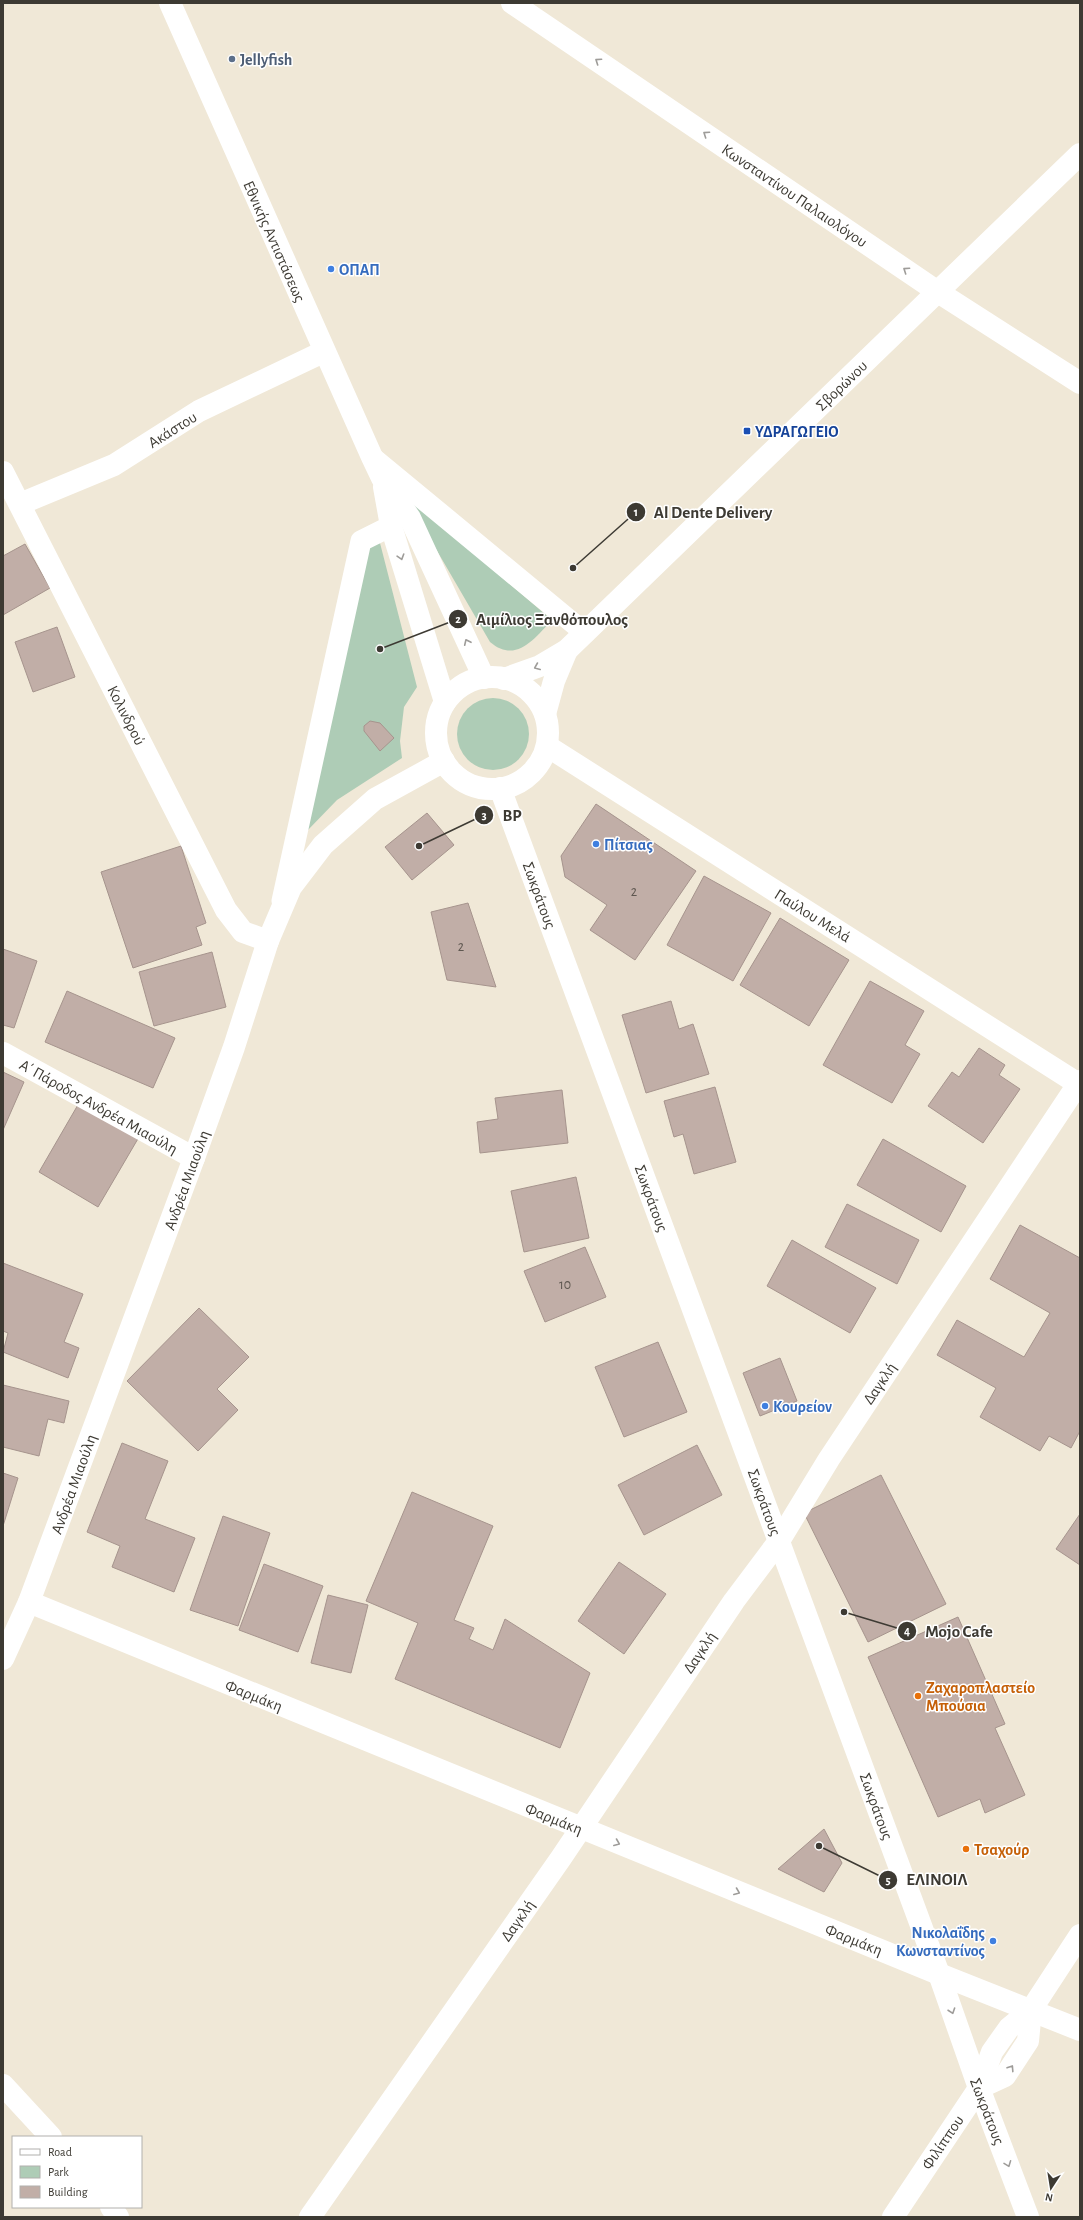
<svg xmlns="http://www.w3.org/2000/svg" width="1083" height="2220" font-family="'Alegreya Sans',sans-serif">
<rect width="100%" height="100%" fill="#f0e8d7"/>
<g fill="#aeccb6">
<path d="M 404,494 L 552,620 C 534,639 516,664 490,642 Z"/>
<path d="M 380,543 L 417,687 L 404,707 L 400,741 L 402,758 L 337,800 L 306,832 L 365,549 Z"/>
<circle cx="493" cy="734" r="36"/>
</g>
<g fill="#c1aea7" stroke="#a6948d">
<path d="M 25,544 L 50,588 L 3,615 L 3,556 Z"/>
<path d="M 57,627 L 75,677 L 33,692 L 15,642 Z"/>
<path d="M 370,721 L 380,723 L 394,738 L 380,751 L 364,731 L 364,726 Z"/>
<path d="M 596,804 L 696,871 L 635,960 L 590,930 L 607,905 L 565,877 L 561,856 Z"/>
<path d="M 427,813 L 454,845 L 412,880 L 385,847 Z"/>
<path d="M 181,846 L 206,923 L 196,927 L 202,945 L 133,968 L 101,872 Z"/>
<path d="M 704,876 L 771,913 L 733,981 L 667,945 Z"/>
<path d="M 468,903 L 496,987 L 447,980 L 431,912 Z"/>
<path d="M 780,918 L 849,960 L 809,1026 L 740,985 Z"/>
<path d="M 3,949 L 37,961 L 14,1028 L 3,1025 Z"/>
<path d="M 212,952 L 226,1007 L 154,1026 L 139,972 Z"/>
<path d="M 870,981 L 924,1011 L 905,1045 L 920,1054 L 892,1103 L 823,1065 Z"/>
<path d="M 67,991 L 175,1038 L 153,1088 L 45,1042 Z"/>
<path d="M 671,1001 L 679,1029 L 693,1024 L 709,1074 L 646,1093 L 622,1015 Z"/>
<path d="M 979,1048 L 1005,1065 L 999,1075 L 1020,1089 L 983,1143 L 928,1106 L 952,1072 L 959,1077 Z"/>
<path d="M 3,1072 L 24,1082 L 3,1130 Z"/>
<path d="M 715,1087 L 736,1162 L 694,1174 L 683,1134 L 674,1137 L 664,1101 Z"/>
<path d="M 562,1090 L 568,1143 L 480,1153 L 477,1122 L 498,1119 L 495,1098 Z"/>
<path d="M 79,1103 L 139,1137 L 98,1207 L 39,1172 Z"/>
<path d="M 883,1139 L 966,1186 L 941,1232 L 857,1185 Z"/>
<path d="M 576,1177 L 589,1238 L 524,1252 L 511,1191 Z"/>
<path d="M 847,1204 L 919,1240 L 897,1284 L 825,1247 Z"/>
<path d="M 1020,1225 L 1080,1258 L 1080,1431 L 1071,1448 L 1049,1436 L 1040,1451 L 980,1417 L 996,1388 L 937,1355 L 957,1320 L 1024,1357 L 1050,1313 L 990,1279 Z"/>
<path d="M 792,1240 L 876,1288 L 850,1333 L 767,1286 Z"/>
<path d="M 585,1247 L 606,1297 L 545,1322 L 524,1271 Z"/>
<path d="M 3,1263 L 83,1294 L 64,1342 L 79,1348 L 68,1378 L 3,1352 L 8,1333 L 3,1331 Z"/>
<path d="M 199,1308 L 249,1357 L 217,1389 L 238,1410 L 198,1451 L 127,1381 Z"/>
<path d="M 658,1342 L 687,1412 L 624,1437 L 595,1367 Z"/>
<path d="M 780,1358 L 797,1401 L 760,1416 L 743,1373 Z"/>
<path d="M 3,1385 L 69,1401 L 64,1423 L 48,1419 L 39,1456 L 3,1447 Z"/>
<path d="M 122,1443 L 168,1461 L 145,1519 L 195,1538 L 174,1592 L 112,1567 L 120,1546 L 87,1532 Z"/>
<path d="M 697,1445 L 722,1495 L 644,1535 L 618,1485 Z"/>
<path d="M 3,1473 L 18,1478 L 3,1526 Z"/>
<path d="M 881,1475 L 946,1604 L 868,1642 L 804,1513 Z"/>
<path d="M 412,1492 L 493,1526 L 454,1620 L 474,1628 L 469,1639 L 493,1650 L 505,1619 L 590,1673 L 560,1748 L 395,1679 L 418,1623 L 366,1601 Z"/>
<path d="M 1080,1514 L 1080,1565 L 1056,1549 Z"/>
<path d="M 223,1516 L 270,1533 L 238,1626 L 190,1610 Z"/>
<path d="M 619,1562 L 666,1594 L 624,1654 L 578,1621 Z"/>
<path d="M 264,1564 L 323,1586 L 298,1652 L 239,1630 Z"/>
<path d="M 328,1595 L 368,1605 L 351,1673 L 311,1663 Z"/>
<path d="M 958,1617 L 1005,1724 L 995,1728 L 1025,1795 L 985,1813 L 980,1799 L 938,1817 L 868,1657 Z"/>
<path d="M 824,1829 L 842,1863 L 824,1892 L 778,1869 Z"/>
</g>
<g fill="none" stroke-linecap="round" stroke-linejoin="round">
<g stroke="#fff" stroke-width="21">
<path d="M 372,457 L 585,633"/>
<path d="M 282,901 L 361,541 L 391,526"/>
</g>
<g stroke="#fff" stroke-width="22">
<path d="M 512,3 L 938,292 L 1080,383"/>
<path d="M 3,472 L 226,910 L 243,932 L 268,941"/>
<path d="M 20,504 L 114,465 L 199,411 L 323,352"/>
<path d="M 547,746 L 1080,1085"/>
<path d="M 3,1053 L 194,1158"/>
<path d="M 29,1602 L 939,1974"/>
<path d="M 1031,2010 L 1080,1935"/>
<path d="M 310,2217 L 561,1858 L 734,1601 L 779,1541 L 829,1459 L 1080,1081"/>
</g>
<g stroke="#fff" stroke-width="22">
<path d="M 3,1659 L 29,1602 L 194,1158 L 234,1047 L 268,941 L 291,887 L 323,845 L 375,799 L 444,761"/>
<path d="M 3,2085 L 51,2137"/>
<path d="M 111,2207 L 118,2217"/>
<path d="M 1028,2217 L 979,2088 L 992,2052 L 1009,2028 L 1031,2010"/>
</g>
<g stroke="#fff" stroke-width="22">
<path d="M 170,3 L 372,457 L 382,478 L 410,518 L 484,678"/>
<path d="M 384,487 L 391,526 L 445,702"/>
<circle cx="492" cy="733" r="56"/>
<path d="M 504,679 L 540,666 L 567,650 L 1080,154"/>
<path d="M 545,714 L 554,681 L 567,650"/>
<path d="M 500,788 L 939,1974 L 979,2088"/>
<path d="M 939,1974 L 1080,2030"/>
<path d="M 893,2217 L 979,2088 L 1005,2076 L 1028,2041 L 1031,2010"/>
</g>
</g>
<defs><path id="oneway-chevron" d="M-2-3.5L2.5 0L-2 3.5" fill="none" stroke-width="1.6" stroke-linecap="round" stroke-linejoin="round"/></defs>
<g stroke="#9e9c99">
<use href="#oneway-chevron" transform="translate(598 61) rotate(-146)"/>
<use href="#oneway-chevron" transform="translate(706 134) rotate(-146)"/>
<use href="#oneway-chevron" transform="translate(906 270) rotate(-146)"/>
<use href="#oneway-chevron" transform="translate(401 557) rotate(73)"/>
<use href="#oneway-chevron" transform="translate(467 642) rotate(-115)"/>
<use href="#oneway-chevron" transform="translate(537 667) rotate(157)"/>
<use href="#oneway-chevron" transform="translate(617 1843) rotate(22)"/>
<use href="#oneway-chevron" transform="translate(737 1892) rotate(22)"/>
<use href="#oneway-chevron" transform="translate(952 2011) rotate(71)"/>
<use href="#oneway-chevron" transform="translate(1011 2068) rotate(-57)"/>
<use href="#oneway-chevron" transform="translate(1008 2164) rotate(69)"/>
</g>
<circle fill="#5c6f8a" stroke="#fff" stroke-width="1.5" cx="232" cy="59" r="4"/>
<g fill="#3f7fe0" stroke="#fff" stroke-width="1.5">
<circle cx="331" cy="269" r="4"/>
<circle cx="596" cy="844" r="4"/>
<circle cx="765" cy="1406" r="4"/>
<circle cx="993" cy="1941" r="4"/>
</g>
<rect fill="#1a4fb4" stroke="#fff" stroke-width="1.5" x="743" y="427" width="8" height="8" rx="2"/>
<g fill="#e8710a" stroke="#fff" stroke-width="1.5">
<circle cx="918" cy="1696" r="4"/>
<circle cx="966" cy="1849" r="4"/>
</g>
<g text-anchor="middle" stroke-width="3" stroke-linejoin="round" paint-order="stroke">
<g font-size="14" fill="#5e5750">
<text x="634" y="896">2</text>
<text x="461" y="951">2</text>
<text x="565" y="1289">10</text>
</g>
<g font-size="16" font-weight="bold" fill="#4e5e75" stroke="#fff" text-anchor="start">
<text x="240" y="65">Jellyfish</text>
</g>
<g font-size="16" fill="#3d3a33" stroke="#fff">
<text transform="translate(795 195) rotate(34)" y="6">Κωνσταντίνου Παλαιολόγου</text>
<text transform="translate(275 241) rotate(66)" y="6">Εθνικής Αντιστάσεως</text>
<text transform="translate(841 385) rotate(-44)" y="6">Σβορώνου</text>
<text transform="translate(172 429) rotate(-32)" y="6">Ακάστου</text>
<text transform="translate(127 715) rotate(63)" y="6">Κολινδρού</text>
<text transform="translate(540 895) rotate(70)" y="6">Σωκράτους</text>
<text transform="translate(813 915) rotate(32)" y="6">Παύλου Μελά</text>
<text transform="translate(99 1106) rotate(29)" y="6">Α΄ Πάροδος Ανδρέα Μιαούλη</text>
<text transform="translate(186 1180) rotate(-70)" y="6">Ανδρέα Μιαούλη</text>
<text transform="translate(652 1198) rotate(70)" y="6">Σωκράτους</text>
<text transform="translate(879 1383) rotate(-56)" y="6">Δαγκλή</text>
<text transform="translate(73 1484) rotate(-70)" y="6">Ανδρέα Μιαούλη</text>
<text transform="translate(765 1502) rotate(70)" y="6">Σωκράτους</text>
<text transform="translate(699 1652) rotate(-56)" y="6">Δαγκλή</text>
<text transform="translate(254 1695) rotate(22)" y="6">Φαρμάκη</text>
<text transform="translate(877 1806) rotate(70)" y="6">Σωκράτους</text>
<text transform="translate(554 1818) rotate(22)" y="6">Φαρμάκη</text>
<text transform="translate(517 1920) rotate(-55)" y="6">Δαγκλή</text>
<text transform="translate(854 1939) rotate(22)" y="6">Φαρμάκη</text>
<text transform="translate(988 2111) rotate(69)" y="6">Σωκράτους</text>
<text transform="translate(942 2142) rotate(-56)" y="6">Φιλίππου</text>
</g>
<g font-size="16" font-weight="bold" fill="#366cbe" stroke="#fff" text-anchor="start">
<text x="339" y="275">ΟΠΑΠ</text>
<text x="604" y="850">Πίτσιας</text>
<text x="773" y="1412">Κουρείον</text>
<text x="985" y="1938" text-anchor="end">Νικολαΐδης<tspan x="985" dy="18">Κωνσταντίνος</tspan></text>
</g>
<g font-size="16" font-weight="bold" fill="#164399" stroke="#fff" text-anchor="start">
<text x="755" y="437">ΥΔΡΑΓΩΓΕΙΟ</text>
</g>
<g font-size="16" font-weight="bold" fill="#c56008" stroke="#fff" text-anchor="start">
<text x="926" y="1693">Ζαχαροπλαστείο<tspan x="926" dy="18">Μπούσια</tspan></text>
<text x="974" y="1855">Τσαχούρ</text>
</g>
</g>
<path fill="none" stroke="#3d3a33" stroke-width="1.5" d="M573 568L636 512M380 649L458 619M419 846L484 815M844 1612L907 1631M819 1846L888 1880"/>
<g fill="#3d3a33" stroke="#fff" stroke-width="1.5">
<circle cx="573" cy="568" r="4"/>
<circle cx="380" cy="649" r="4"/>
<circle cx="419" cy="846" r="4"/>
<circle cx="844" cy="1612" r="4"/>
<circle cx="819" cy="1846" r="4"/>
<circle cx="636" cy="512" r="10"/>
<circle cx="458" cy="619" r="10"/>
<circle cx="484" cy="815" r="10"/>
<circle cx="907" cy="1631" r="10"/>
<circle cx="888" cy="1880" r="10"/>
</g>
<g font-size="12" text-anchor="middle" font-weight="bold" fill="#fff">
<text x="636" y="516">1</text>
<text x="458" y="623">2</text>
<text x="484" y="819">3</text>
<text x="907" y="1635">4</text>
<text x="888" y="1884">5</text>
</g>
<g font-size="17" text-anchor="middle" font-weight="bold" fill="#3d3a33" stroke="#fff" stroke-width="3" stroke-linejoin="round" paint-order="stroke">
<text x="713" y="518">Al Dente Delivery</text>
<text x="552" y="625">Αιμίλιος Ξανθόπουλος</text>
<text x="512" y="821">BP</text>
<text x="959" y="1637">Mojo Cafe</text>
<text x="937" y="1885">ΕΛΙΝΟΙΛ</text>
</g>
<rect width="1083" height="2220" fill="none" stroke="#3d3a33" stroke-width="8"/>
<rect x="12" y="2136" width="130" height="72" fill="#ffffff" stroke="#b1b0ad"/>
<rect x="20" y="2149" width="20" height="6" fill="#ffffff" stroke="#b1b0ad"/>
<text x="48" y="2156" font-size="12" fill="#3d3a33">Road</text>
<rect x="20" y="2166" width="20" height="12" fill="#aeccb6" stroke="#b1b0ad"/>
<text x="48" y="2176" font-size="12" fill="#3d3a33">Park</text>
<rect x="20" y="2186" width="20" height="12" fill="#c1aea7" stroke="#b1b0ad"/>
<text x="48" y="2196" font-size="12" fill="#3d3a33">Building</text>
<g transform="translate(1051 2188) rotate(192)" stroke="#ffffff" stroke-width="3" paint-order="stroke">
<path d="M0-3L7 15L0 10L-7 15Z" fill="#3d3a33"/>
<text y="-6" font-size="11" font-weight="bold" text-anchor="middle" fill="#3d3a33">N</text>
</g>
</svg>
